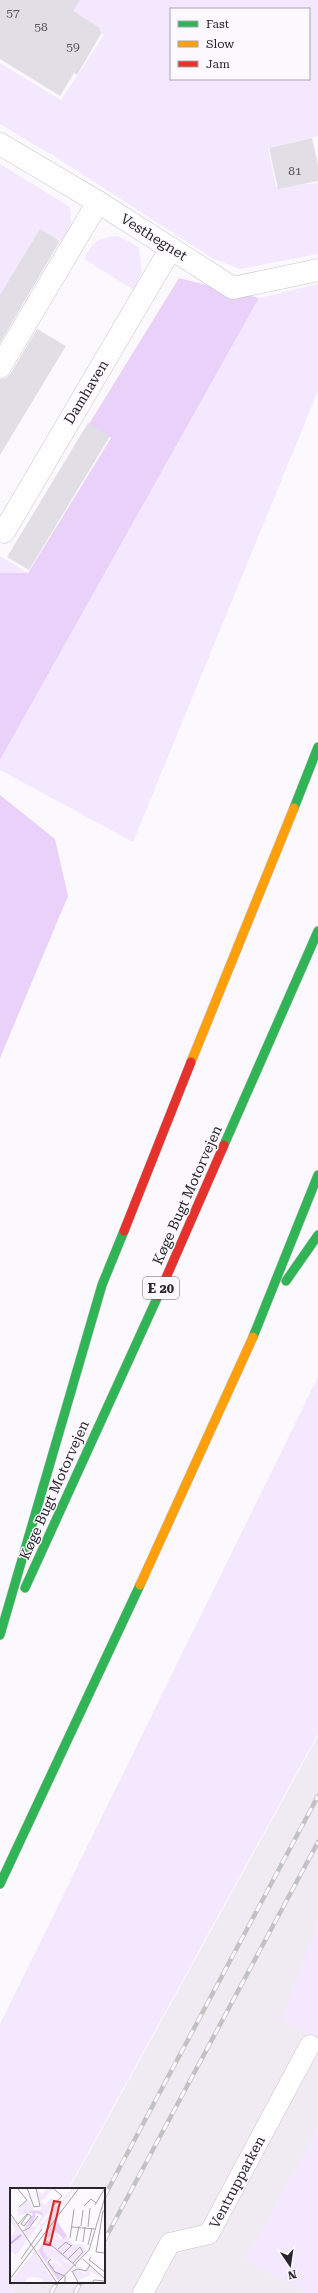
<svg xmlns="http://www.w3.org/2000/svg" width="318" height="2293" font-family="'Roboto Serif',serif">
<rect width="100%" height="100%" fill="#fbf9fd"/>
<path fill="#f0eaf3" d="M 318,1736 L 318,2293 L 12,2293 L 18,2282 L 104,2282 L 104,2189 L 69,2189 Z"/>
<g fill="#f4e8fe" fill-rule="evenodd">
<path d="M 49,0 L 318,0 L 318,136 L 268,148 L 276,187 L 318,183 L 318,254 L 240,269 L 212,258 L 57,158 L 0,124 L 0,63 L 61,100 L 104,35 ZM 171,9 L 309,9 L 309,79 L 171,79 Z"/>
<path d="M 0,164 L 70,207 L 72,228 L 62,241 L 39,232 L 0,296 Z"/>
<path d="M 118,236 L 139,247 L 142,272 L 134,290 L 84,259 C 93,241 97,238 118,236 Z"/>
<path d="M 318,284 L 318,391 L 133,842 L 0,770 L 0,760 L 259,298 Z"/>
<path d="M 0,556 L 28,573 L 0,573 Z"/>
<path d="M 318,1377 L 318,1734 L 68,2189 L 11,2189 L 11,2282 L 17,2282 L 11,2293 L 0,2293 L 0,2024 Z"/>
<path d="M 318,1922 L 318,2038 L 281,2020 Z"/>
<path d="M 318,2128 L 318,2293 L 307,2293 L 245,2260 Z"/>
</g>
<g fill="#e9d1fa">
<path d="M 179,278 L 259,298 L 0,760 L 0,573 L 28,573 L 111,438 L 89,424 Z"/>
<path d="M 0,795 L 55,839 L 68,896 L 0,1058 Z"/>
</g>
<g fill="#e2dee5">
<path d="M 0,0 L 80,0 L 73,11 L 100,28 L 99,30 L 102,32 L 77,75 L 74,73 L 60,96 L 0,59 Z"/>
<path d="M 312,138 L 318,165 L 318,181 L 278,189 L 269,148 Z"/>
<path d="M 40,229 L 60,241 L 0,343 L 0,295 Z"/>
<path d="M 37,329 L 66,346 L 0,455 L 0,379 L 6,378 L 11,373 Z"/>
<path d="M 88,423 L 110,436 L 29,570 L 7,557 Z"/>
</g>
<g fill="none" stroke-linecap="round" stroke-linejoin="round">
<defs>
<path id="lane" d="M 143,2293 L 170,2243 L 209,2234 L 310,2045"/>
<g id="street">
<path d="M 0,144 L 98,202 L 233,288 L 318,270"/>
<path d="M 0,367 L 98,202"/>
<path d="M 0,530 L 4,532 L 171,248"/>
</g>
<g id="fast">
<path d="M 294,808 L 318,747"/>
<path d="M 224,1145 L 318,931"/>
<path d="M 286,1281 L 318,1235"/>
<path d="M 253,1337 L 318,1175"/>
<path d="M 25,1588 L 158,1296"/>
<path d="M 0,1635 L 102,1285 L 124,1231"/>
<path d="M 0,1884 L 140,1585"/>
</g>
<g id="slow">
<path d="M 191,1062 L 294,808"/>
<path d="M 140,1585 L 253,1337"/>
</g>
<g id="jam">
<path d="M 124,1231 L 191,1062"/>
<path d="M 158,1296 L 224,1145"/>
</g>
</defs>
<use href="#lane" stroke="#c9c5cc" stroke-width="21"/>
<use href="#street" stroke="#c9c5cc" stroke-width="23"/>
<use href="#fast" stroke="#c9c5cc" stroke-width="10"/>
<use href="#slow" stroke="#c9c5cc" stroke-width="10"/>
<use href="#jam" stroke="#c9c5cc" stroke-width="10"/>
<use href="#lane" stroke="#fefeff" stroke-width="20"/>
<use href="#street" stroke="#fefeff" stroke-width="22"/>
<use href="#fast" stroke="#30b455" stroke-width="9"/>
<use href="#slow" stroke="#ff9f0a" stroke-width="9"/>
<use href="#jam" stroke="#e5322d" stroke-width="9"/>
<defs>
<g id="rail">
<path d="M 104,2197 L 318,1796"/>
<path d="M 104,2241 L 318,1842"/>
<path d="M 51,2293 L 57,2282"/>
<path d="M 75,2293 L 81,2282"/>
</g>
</defs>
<use href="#rail" stroke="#c3c2c3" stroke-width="4.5"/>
<use href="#rail" stroke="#fbf8fe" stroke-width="3" stroke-dasharray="9" stroke-linecap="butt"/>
</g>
<g text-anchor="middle" stroke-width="3" stroke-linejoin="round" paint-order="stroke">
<g font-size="12" fill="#57525b">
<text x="13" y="17">57</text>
<text x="41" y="31">58</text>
<text x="73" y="51">59</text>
<text x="295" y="175">81</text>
</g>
<rect fill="#fbf8fe" stroke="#68646c" stroke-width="1" x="143" y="1277" width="36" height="22" rx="3"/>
<g font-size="13" font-weight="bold" fill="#29242d">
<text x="161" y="1293">E 20</text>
</g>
<g font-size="14" fill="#29242d" stroke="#fbf8fe">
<text transform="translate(154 237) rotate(32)" y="5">Vesthegnet</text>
<text transform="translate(86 392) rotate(-59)" y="5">Damhaven</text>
<text transform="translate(187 1195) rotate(-66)" y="5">Køge Bugt Motorvejen</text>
<text transform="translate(54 1490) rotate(-66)" y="5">Køge Bugt Motorvejen</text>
<text transform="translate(237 2182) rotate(-62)" y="5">Ventrupparken</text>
</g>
</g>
<g transform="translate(10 2188)">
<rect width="95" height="95" fill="#fbf9fd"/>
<path d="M 39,0 L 43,1 L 31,14 L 35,17 L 41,10 L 45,14 L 43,18 L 19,50 L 14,44 L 21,38 L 26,39 L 33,25 L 15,24 L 4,28 L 9,25 L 7,22 L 18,12 L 24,22 L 31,21 L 28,3 L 32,6 ZM 63,0 L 65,0 L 21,53 L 39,27 ZM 0,27 L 17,52 L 0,77 L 6,67 L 0,63 L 0,59 L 7,52 L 7,50 L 0,55 L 0,49 L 6,42 L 0,33 ZM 41,41 L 43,43 L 36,51 L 45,59 L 40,53 L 43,50 L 49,53 L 42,46 L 45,44 L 52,52 L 50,54 L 57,48 L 63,56 L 72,56 L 77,64 L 66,77 L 55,70 L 53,72 L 56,75 L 58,73 L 64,78 L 54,87 L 45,83 L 47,79 L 44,82 L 39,75 L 41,72 L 46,78 L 43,72 L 57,83 L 42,69 L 37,73 L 33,64 L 34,52 L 36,53 L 35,50 ZM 25,63 L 44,95 L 34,95 L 32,91 L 24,89 L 17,90 L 15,95 L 0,95 ZM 67,78 L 69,80 L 66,81 L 75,86 L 79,78 L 91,89 L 80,84 L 79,88 L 68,92 L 62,82 Z" fill="#f4e8fe"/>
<path d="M 24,23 L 31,23 L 34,28 L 26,25 L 23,35 L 14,42 L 23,26 L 18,24 L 5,29 L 15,24 ZM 47,33 L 57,48 L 46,58 L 53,52 L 51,48 L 45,44 L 36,51 L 43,43 ZM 33,56 L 36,57 L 34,57 L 33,63 L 38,70 L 36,73 L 44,80 L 43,82 L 53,87 L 48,92 L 28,63 Z" fill="#e9d1fa"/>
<path fill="none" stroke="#cfb2e2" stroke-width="2" d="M 0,56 L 11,47"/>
<path fill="none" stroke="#a7a4aa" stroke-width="1" d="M 7,0 L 17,12 L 9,19M 17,0 L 24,19 L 30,18 L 26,0M 85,17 L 95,0M 43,18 L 52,8 L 43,0M 74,18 L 81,11 L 86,15M 95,24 L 93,23 L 86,64 L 95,65M 0,25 L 47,95M 8,36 L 17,26 L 18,26 L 21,28 L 21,29 L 14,38 L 11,36 L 18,26M 71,38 L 73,22M 62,39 L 85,41M 78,39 L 80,20M 13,43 L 19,40 L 28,28M 60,50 L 64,21M 34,51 L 66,78M 66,53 L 69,38M 73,54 L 75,39M 78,57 L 82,40M 48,61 L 56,54 L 61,58M 53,66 L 62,57M 81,69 L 79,72 L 95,84M 11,71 L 32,41M 41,71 L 38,74 L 45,84 L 55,88 L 55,95M 58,71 L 70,59 L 73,64 L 63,75M 73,71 L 95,91M 62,83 L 68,94M 63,83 L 68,81 L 76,83 L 80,77M 0,91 L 69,0M 47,95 L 79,62 L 95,9M 82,95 L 84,92 L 95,93"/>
<path fill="#d62828" fill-opacity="0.15" stroke="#d62828" stroke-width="2" d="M 44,13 L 50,14 L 40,57 L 34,56 Z"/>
<rect width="95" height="95" fill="none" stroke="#29242d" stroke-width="2"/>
</g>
<rect x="170" y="8" width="140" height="72" fill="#fbf8fe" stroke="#a7a3aa"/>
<rect x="178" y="21" width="20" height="6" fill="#30b455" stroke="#a7a3aa"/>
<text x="206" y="28" font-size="12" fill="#29242d">Fast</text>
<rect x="178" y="41" width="20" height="6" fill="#ff9f0a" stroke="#a7a3aa"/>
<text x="206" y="48" font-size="12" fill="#29242d">Slow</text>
<rect x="178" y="61" width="20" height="6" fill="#e5322d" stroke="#a7a3aa"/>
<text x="206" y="68" font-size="12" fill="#29242d">Jam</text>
<g transform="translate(290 2265) rotate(167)" stroke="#fbf8fe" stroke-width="3" paint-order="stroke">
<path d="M0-3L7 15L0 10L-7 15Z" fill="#29242d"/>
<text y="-6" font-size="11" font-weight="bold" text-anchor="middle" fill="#29242d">N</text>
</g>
</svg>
